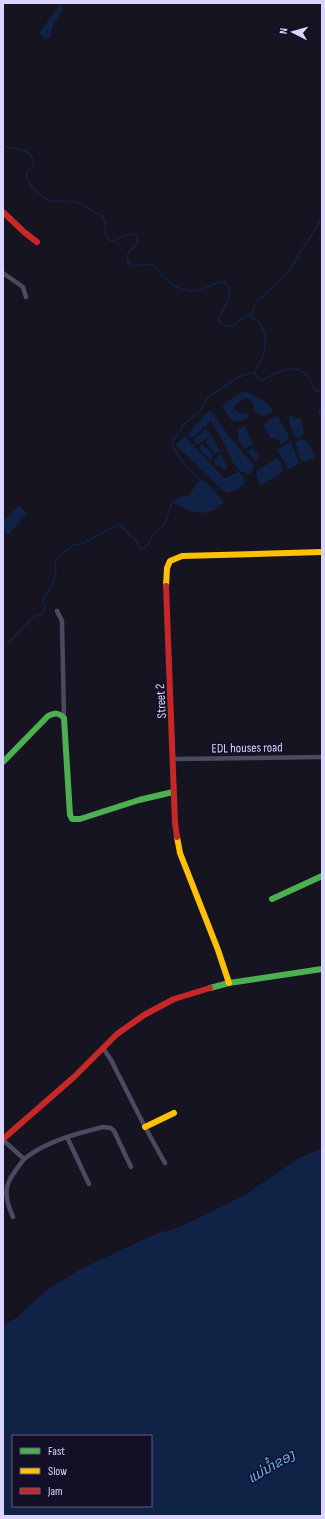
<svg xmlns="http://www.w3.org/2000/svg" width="325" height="1519" font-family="'Sofia Sans Condensed','Noto Sans Lao',sans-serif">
<rect width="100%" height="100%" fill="#161421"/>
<g fill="#102346" fill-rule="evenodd">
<path d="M 61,3 L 62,12 C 55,20 51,27 50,38 L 45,39 L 40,34 L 40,32 Z"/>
<path d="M 243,391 C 251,393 268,401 272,409 C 270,417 261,417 255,412 C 255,405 251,398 244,398 L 234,406 L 234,409 C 238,414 243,413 248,414 L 248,418 L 237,422 L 233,421 L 223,409 L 223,405 Z"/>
<path d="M 210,411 L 213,413 L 228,435 L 255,467 L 249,474 C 236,473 230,457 225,446 C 222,438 216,429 211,421 L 192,438 L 188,434 L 205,414 Z"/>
<path d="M 277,416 L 289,436 L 289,440 L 281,443 L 276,439 L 270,438 L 264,426 C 265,420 272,418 277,416 Z"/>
<path d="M 289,416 L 301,419 L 304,434 C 302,437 298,438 295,437 L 290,426 Z"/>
<path d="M 245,426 L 253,445 L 246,448 C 239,445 237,436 238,429 Z"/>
<path d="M 206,429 L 211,435 L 198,445 L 194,440 Z"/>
<path d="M 185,436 L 224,478 C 230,478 233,472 239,472 L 244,477 L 245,483 L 238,489 L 228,493 L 223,491 L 176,445 Z"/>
<path d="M 212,436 L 221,453 L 214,452 L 205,442 Z"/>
<path d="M 302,439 C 311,442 312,450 315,458 L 304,462 L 301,461 L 295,442 Z"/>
<path d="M 290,442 L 292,444 L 299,464 L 291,468 L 288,468 C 284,461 281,457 277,450 Z"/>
<path d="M 203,444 L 212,454 L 211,456 L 213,458 L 211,461 L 199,448 Z"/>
<path d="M 253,448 L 260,458 L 256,461 L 247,451 Z"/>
<path d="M 219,455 L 222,455 L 227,469 L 224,470 L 219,466 L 217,466 L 214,463 L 215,459 L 218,458 Z"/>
<path d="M 277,459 L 280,461 L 283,472 L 262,485 L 259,484 L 256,473 L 258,469 Z"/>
<path d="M 204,480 L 224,502 C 206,520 191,512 172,502 L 179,497 L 190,495 L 196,484 Z"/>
<path d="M 19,506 L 27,513 L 8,535 L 3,531 L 3,521 Z"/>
<path d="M 322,1148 L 322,1516 L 3,1516 L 3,1325 L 16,1318 L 48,1289 L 81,1269 L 151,1236 L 182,1226 L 245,1195 L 299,1158 ZM 13,1436 L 151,1436 L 151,1506 L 13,1506 Z"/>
</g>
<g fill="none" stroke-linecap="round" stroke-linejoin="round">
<g stroke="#102346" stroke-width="1.5">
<path d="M 3,146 L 5,147 C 20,149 32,148 34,165 L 27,171 C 27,173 26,175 27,177 C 29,186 44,200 53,201 C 62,202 70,200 78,203 C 87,206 93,213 102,216 L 106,226 L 105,234 L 109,240 L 114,241 C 122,235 127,233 137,235 L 137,243 L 128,253 L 127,261 L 132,266 C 138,266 147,263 153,265 C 157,266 159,270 161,274 C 169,283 178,290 190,291 C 203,292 213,281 225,282 L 230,290 L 227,303 L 219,318 L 220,323 C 233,331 235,324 245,316 C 252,316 257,319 261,325 C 270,340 264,359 254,372 L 260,381 C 282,370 304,358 315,390 L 322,393"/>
<path d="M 251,316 L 256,302 L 287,274 L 322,218"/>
<path d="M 322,404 L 319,413 L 322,418"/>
<path d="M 201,482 C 193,471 172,454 172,441 L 182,429 L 182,426 L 202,409 L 204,402 L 210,396 L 239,377 L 254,372"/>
<path d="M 3,648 L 34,616 L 42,615 L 45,607 L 43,600 L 53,583 L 56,573 L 55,560 L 73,545 L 82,544 L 113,527 L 120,525 L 125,529 L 129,535 L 136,540 L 138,546 L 141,549 C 150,547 150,538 155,532 C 168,527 167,514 172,502"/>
</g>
<g stroke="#4b4a61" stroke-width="4.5">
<path d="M 3,273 L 23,287 L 26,297"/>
<path d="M 57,611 L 62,621 L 64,718"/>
<path d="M 173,759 L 322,757"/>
<path d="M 103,1048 L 111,1060 L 145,1127 L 165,1163"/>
<path d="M 67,1137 L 89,1184"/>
<path d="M 3,1140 L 24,1159 C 47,1141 75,1134 103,1127 L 111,1128 L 114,1131 L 131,1167"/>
<path d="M 13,1217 C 0,1189 7,1182 24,1159"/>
</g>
<g stroke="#4caf50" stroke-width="6">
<path d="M 3,762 L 48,716 C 55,713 58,712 64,718 L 70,815 L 72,819 L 80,819 L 139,800 L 173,792"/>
<path d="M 272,899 L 322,876"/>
<path d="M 210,988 L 229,983 L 322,969"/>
</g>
<g stroke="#ffc107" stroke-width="6">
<path d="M 166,586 L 167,568 L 170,561 L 182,556 L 322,552"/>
<path d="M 177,837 L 180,853 L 218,950 L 229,983"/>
<path d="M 145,1127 L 174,1113"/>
</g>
<g stroke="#c62828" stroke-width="6">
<path d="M 3,212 L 24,232 L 37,242"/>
<path d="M 166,586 L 175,823 L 177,837"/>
<path d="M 3,1139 L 74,1077 L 117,1034 L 144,1015 L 174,999 L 210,988"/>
</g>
</g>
<g text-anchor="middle" stroke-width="3" stroke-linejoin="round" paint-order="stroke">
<g font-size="13" fill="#d9d5fe" stroke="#130f26">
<text transform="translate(160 701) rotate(-93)" y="5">Street 2</text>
<text transform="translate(247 747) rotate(-1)" y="5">EDL houses road</text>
</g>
<g font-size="14" font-style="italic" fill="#64b6fd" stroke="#130f26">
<text transform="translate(271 1466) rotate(-30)" y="5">ແມ່ນ້ຳຂອງ</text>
</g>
</g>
<rect width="325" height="1519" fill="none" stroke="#d9d5fe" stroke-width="8"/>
<rect x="12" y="1435" width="140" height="72" fill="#130f26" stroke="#625e7c"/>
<rect x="20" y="1448" width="20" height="6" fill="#4caf50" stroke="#625e7c"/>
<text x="48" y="1455" font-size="12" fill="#d9d5fe">Fast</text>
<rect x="20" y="1468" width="20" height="6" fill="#ffc107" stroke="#625e7c"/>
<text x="48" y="1475" font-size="12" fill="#d9d5fe">Slow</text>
<rect x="20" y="1488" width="20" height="6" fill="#c62828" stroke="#625e7c"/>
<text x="48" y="1495" font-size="12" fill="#d9d5fe">Jam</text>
<g transform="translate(293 32) rotate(276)" stroke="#130f26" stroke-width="3" paint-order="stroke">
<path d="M0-3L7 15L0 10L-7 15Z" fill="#d9d5fe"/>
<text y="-6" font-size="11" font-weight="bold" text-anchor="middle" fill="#d9d5fe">N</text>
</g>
</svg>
